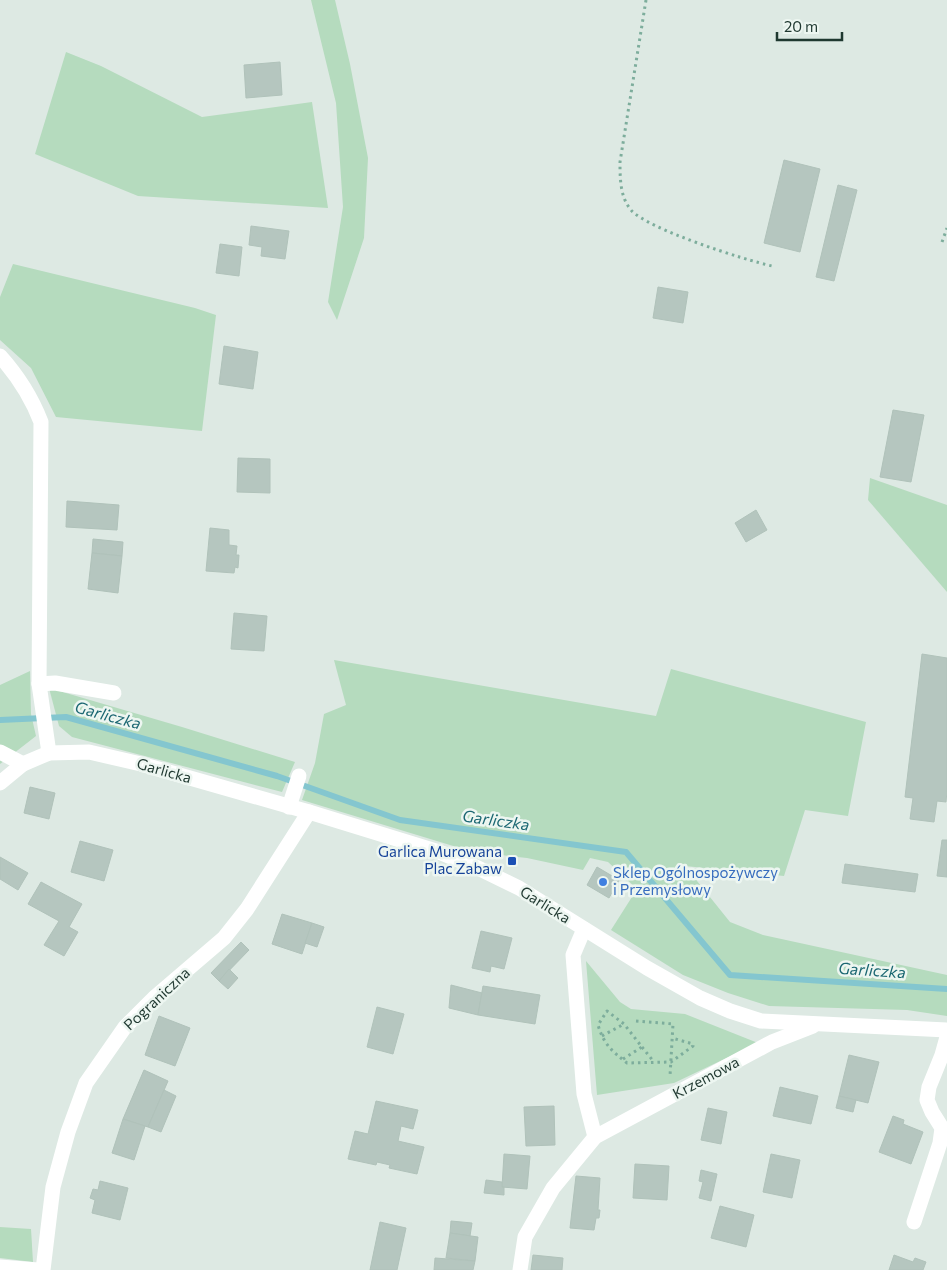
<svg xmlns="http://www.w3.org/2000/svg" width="947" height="1270" font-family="Commissioner,sans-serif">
<rect width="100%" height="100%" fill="#dde9e3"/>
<g fill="#b5dbbe">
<path d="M 311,0 L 335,0 L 350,64 L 368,158 L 364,238 L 337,320 L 328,302 L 343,207 L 336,103 Z"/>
<path d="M 66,52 L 101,66 L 202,117 L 312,102 L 328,208 L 138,196 L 35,154 Z"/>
<path d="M 13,264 L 195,308 L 216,315 L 202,431 L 56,417 L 31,368 L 0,340 L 0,297 Z"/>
<path d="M 870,478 L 947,505 L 947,592 L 868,500 Z"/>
<path d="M 334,660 L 656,716 L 671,669 L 866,722 L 848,816 L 805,810 L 784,876 L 685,866 L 730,922 L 763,935 L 947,975 L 947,1016 L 907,1010 L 769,1006 L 728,993 L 683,975 L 611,930 L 637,889 L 608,862 L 590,858 L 583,870 L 527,858 L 473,852 L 302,800 L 315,763 L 324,714 L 346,705 Z"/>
<path d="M 30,671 L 31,714 L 36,736 L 0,764 L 0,685 Z"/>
<path d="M 49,688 L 182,727 L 295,762 L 282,792 L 72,737 L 59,726 Z"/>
<path d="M 586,961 L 620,1002 L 631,1009 L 685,1014 L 758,1043 L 674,1083 L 597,1095 Z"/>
<path d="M 0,1227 L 31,1229 L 33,1262 L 0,1258 Z"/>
</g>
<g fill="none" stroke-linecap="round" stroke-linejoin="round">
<path stroke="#84c6cf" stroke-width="6" d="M 0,720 L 66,717 L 277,776 L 400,820 L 626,852 L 730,975 L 947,989"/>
</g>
<g fill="#b5c6bf" stroke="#b0c2ba">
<path d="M 280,62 L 282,95 L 246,98 L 244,65 Z"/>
<path d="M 784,160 L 820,169 L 800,252 L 764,243 Z"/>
<path d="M 838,185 L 857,190 L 834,281 L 816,277 Z"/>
<path d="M 251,226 L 289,231 L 285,259 L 261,256 L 262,247 L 249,245 Z"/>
<path d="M 220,244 L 242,247 L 239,276 L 216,273 Z"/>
<path d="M 658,287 L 688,292 L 683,323 L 653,318 Z"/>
<path d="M 224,346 L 258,352 L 253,389 L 219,384 Z"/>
<path d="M 893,410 L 924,415 L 911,482 L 880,477 Z"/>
<path d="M 238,458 L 270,459 L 270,493 L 237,492 Z"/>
<path d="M 67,501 L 119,505 L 117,530 L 66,527 Z"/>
<path d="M 756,510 L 767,530 L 746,542 L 735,523 Z"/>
<path d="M 210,528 L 229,530 L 229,545 L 237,546 L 236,555 L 239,555 L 238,568 L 235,567 L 234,573 L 206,571 Z"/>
<path d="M 93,539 L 123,542 L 122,556 L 92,553 Z"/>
<path d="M 92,553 L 122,556 L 118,593 L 88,589 Z"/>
<path d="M 234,613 L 267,616 L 264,651 L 231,649 Z"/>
<path d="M 922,654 L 947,658 L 947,791 L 946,802 L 937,801 L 934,822 L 910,819 L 913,798 L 905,797 Z"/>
<path d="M 30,787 L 55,793 L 49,819 L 24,813 Z"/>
<path d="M 942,840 L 947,840 L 947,877 L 937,876 Z"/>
<path d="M 80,841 L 113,850 L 104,881 L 71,872 Z"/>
<path d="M 0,857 L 28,873 L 18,890 L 0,879 Z"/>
<path d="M 845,864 L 918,874 L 915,892 L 842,883 Z"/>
<path d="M 597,867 L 619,880 L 609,898 L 587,885 Z"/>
<path d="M 41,882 L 82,904 L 69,927 L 78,932 L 64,956 L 44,945 L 59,921 L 28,904 Z"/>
<path d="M 282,914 L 312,923 L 302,954 L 272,944 Z"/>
<path d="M 312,923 L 324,927 L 317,947 L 305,943 Z"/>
<path d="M 481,931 L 512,938 L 504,969 L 491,966 L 490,972 L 472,968 Z"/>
<path d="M 241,942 L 249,950 L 219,981 L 211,973 Z"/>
<path d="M 229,969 L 238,978 L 228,989 L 219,981 Z"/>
<path d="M 451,985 L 482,993 L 478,1015 L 449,1008 Z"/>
<path d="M 483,986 L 540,995 L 535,1024 L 478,1015 Z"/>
<path d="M 377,1007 L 404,1014 L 393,1054 L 367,1047 Z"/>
<path d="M 159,1016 L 190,1028 L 175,1066 L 145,1055 Z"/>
<path d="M 849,1055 L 879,1062 L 868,1103 L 839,1096 Z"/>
<path d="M 144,1070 L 168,1081 L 148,1127 L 123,1119 Z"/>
<path d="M 780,1087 L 818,1096 L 811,1124 L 773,1116 Z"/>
<path d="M 164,1090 L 176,1096 L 161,1132 L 148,1127 Z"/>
<path d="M 839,1096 L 856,1100 L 853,1112 L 836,1108 Z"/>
<path d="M 376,1101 L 418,1110 L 413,1129 L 401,1126 L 398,1141 L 424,1147 L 417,1174 L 389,1168 L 390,1165 L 377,1162 L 376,1165 L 348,1159 L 355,1131 L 368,1134 Z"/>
<path d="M 554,1106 L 555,1145 L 526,1146 L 524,1107 Z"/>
<path d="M 708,1108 L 727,1112 L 721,1144 L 701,1140 Z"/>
<path d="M 893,1116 L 904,1120 L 903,1124 L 923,1132 L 911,1164 L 879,1152 Z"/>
<path d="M 123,1119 L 145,1126 L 134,1160 L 112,1153 Z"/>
<path d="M 504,1154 L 530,1156 L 527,1189 L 502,1187 Z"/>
<path d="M 771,1154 L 800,1160 L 792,1198 L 763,1192 Z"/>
<path d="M 635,1164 L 669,1166 L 667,1200 L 633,1198 Z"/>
<path d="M 701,1170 L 717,1174 L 711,1201 L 699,1198 L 703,1182 L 699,1181 Z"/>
<path d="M 576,1176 L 600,1178 L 598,1210 L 600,1210 L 599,1218 L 596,1218 L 594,1230 L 570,1228 Z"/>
<path d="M 486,1180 L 502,1182 L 502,1187 L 504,1187 L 504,1195 L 484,1193 Z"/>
<path d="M 100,1181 L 128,1188 L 120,1220 L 92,1213 L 95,1200 L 90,1198 L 93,1189 L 98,1190 Z"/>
<path d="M 720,1206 L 754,1215 L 746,1247 L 711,1238 Z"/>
<path d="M 451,1221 L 472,1223 L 470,1236 L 450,1233 Z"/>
<path d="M 380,1222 L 406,1228 L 397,1270 L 370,1270 Z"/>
<path d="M 450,1233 L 478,1237 L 475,1261 L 446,1258 Z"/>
<path d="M 533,1255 L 563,1258 L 562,1270 L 531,1270 Z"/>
<path d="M 894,1255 L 913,1262 L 915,1258 L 926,1262 L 923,1270 L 889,1270 Z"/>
<path d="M 435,1258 L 475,1261 L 473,1270 L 434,1270 Z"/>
</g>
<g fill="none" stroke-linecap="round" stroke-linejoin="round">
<g stroke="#7dad9c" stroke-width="3" stroke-dasharray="2.5 4" stroke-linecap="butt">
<path d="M 646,0 L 620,162 C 620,178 620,197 631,210 C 647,229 745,260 772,266"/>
<path d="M 942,242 L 947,228"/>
<path d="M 636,1021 L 673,1024 L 670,1076"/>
<path d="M 602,1036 L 624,1024"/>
<path d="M 642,1047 L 654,1062"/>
<path d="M 623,1059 L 642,1047 L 624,1024 L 607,1011 L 598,1025 C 604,1045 612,1051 627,1063 L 671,1062 L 693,1046 L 693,1044 L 672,1038"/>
</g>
<g stroke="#fff" stroke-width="15">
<path d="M 0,356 C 18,376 31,396 41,422 L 39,684 L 49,753"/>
<path d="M 39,684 L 55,683 L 114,693"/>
<path d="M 0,752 L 23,764"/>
<path d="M 0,783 L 23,764 L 49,753 L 89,752 L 141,764 L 309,812 L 439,852 L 478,868 L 519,888 L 647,968 L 700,998 L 730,1011 L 761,1021 L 947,1030"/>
<path d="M 289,807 L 299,776"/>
<path d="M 584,929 L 573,955 L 584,1094 L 595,1137"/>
<path d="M 914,1222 L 940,1143 L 942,1128 L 932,1112 L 927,1100 L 929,1087 L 942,1055 L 947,1037"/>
<path d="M 0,1267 L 38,1270"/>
<path d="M 43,1270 L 53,1187 L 68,1132 L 86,1083 L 125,1027 L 154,998 L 224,938 L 247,909 L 309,812"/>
<path d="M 520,1270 L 525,1237 L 553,1188 L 595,1137 L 772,1042 L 813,1026"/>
</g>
</g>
<rect fill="#1a4fb4" stroke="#edf6f1" stroke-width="2" x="507" y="856" width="10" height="10" rx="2.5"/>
<circle fill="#3f7fe0" stroke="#edf6f1" stroke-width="2" cx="603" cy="882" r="5"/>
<g text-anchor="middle" stroke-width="5" stroke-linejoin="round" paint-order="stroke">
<g font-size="15" fill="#1f3830" stroke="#edf6f1">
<text transform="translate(164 771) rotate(16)" y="5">Garlicka</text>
<text transform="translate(545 905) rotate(32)" y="5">Garlicka</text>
<text transform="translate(157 999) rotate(-43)" y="5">Pograniczna</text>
<text transform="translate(706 1078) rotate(-28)" y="5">Krzemowa</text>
</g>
<g font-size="15" fill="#164399" stroke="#edf6f1" text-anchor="end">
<text x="502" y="857">Garlica Murowana<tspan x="502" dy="17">Plac Zabaw</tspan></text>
</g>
<g font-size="15" fill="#366cbe" stroke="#edf6f1" text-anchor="start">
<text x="613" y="878">Sklep Ogólnospożywczy<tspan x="613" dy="17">i Przemysłowy</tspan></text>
</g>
<g font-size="16" font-style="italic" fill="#1b6772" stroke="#edf6f1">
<text transform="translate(108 715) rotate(15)" y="6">Garliczka</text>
<text transform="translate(496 820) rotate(8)" y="6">Garliczka</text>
<text transform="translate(872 970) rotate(4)" y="6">Garliczka</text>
</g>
</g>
<path d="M777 32v8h65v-8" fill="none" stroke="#1f3830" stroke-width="2.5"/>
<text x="784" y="32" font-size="15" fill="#1f3830" stroke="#edf6f1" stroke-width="4" paint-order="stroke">20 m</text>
</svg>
